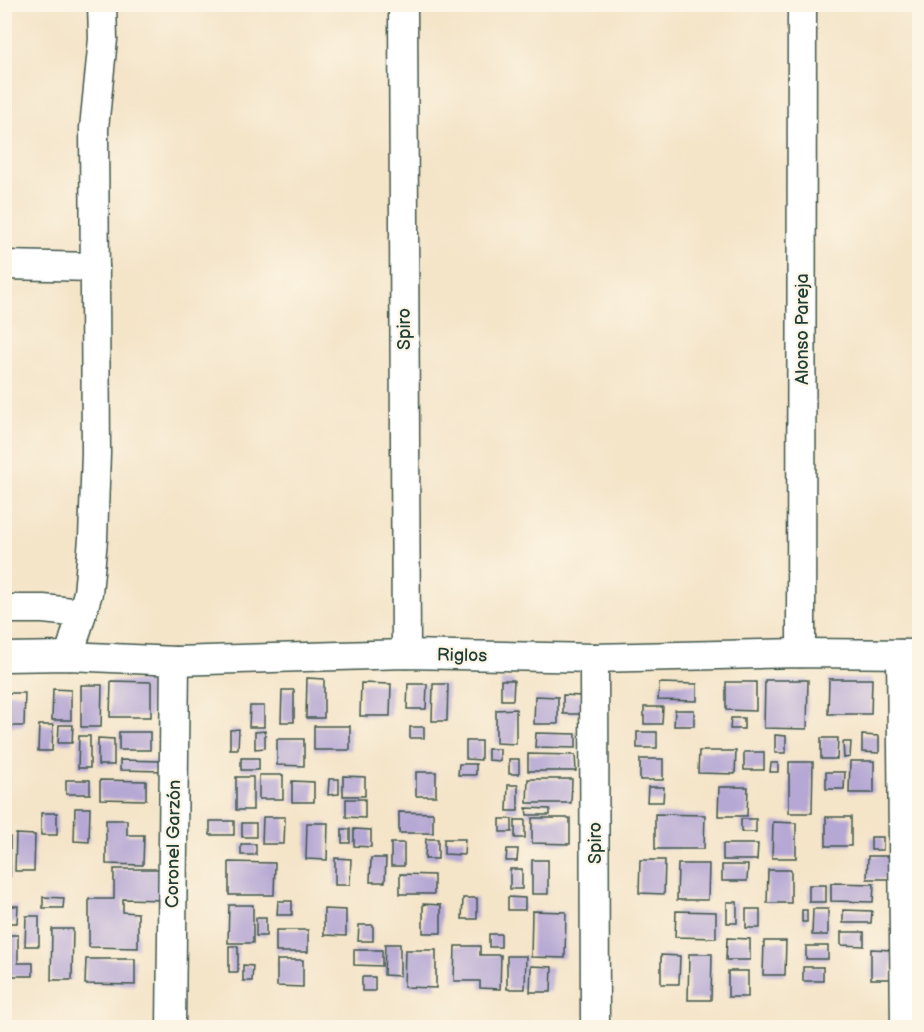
<svg xmlns="http://www.w3.org/2000/svg" width="924" height="1032" font-family="'Balsamiq Sans',sans-serif">
<rect width="100%" height="100%" fill="#fcf5e5"/>
<filter id="ink" filterUnits="userSpaceOnUse"><feTurbulence type="fractalNoise" baseFrequency=".0167" numOctaves="2"/><feDisplacementMap in="SourceGraphic" scale="12" xChannelSelector="R" yChannelSelector="G"/><feConvolveMatrix kernelMatrix="1 2 1 2 8 2 1 2 1" color-interpolation-filters="sRGB"/></filter>
<filter id="wash" filterUnits="userSpaceOnUse"><feTurbulence type="fractalNoise" baseFrequency=".008" numOctaves="4" result="noise"/><feDisplacementMap in="SourceGraphic" scale="24" xChannelSelector="R" yChannelSelector="G"/><feGaussianBlur stdDeviation="1.35" result="paint"/><feColorMatrix in="noise" values="0 0 0 0 0 0 0 0 0 0 0 0 0 0 0 0 0 1.4 0 .05"/><feComposite in="paint" operator="in"/></filter>
<g filter="url(#wash)">
<rect width="100%" height="100%" fill="#f4e4c8"/>
<g id="blocks">
<g fill="#b6a8d4">
<path d="M 307,678 L 324,679 L 324,718 L 306,718 Z"/>
<path d="M 829,679 L 872,679 L 871,714 L 828,714 Z"/>
<path d="M 501,680 L 514,680 L 513,700 L 501,700 Z"/>
<path d="M 765,680 L 808,680 L 807,729 L 764,728 Z"/>
<path d="M 111,681 L 151,682 L 151,717 L 110,717 Z"/>
<path d="M 726,682 L 756,682 L 756,711 L 726,710 Z"/>
<path d="M 361,683 L 391,684 L 390,716 L 360,716 Z"/>
<path d="M 659,683 L 697,684 L 697,701 L 658,700 Z"/>
<path d="M 408,684 L 427,684 L 426,709 L 407,709 Z"/>
<path d="M 433,684 L 448,684 L 447,721 L 432,721 Z"/>
<path d="M 81,685 L 102,685 L 101,727 L 81,727 Z"/>
<path d="M 53,689 L 71,690 L 71,720 L 52,720 Z"/>
<path d="M 282,690 L 294,690 L 294,722 L 281,722 Z"/>
<path d="M 4,693 L 25,693 L 24,726 L 4,726 Z"/>
<path d="M 563,695 L 581,696 L 581,714 L 563,714 Z"/>
<path d="M 535,696 L 558,697 L 558,724 L 534,724 Z"/>
<path d="M 250,706 L 264,706 L 264,727 L 249,727 Z"/>
<path d="M 644,707 L 663,707 L 662,724 L 644,724 Z"/>
<path d="M 516,709 L 516,744 L 496,743 L 496,710 Z"/>
<path d="M 675,710 L 694,710 L 694,726 L 674,726 Z"/>
<path d="M 731,718 L 744,718 L 744,729 L 730,729 Z"/>
<path d="M 39,725 L 53,725 L 52,751 L 38,751 Z"/>
<path d="M 59,725 L 73,725 L 72,743 L 58,743 Z"/>
<rect x="314" y="726" width="36" height="24"/>
<rect x="410" y="727" width="14" height="11"/>
<path d="M 239,729 L 238,749 L 230,749 L 230,730 Z"/>
<path d="M 265,731 L 265,748 L 255,749 L 255,732 Z"/>
<rect x="119" y="732" width="31" height="18"/>
<rect x="637" y="732" width="20" height="16"/>
<path d="M 536,733 L 576,734 L 576,748 L 535,747 Z"/>
<path d="M 775,735 L 786,736 L 786,753 L 775,753 Z"/>
<path d="M 862,735 L 879,736 L 879,753 L 862,752 Z"/>
<path d="M 79,736 L 90,736 L 90,768 L 78,768 Z"/>
<path d="M 98,738 L 114,739 L 114,765 L 98,765 Z"/>
<path d="M 821,738 L 838,738 L 837,759 L 821,759 Z"/>
<path d="M 277,739 L 304,739 L 304,766 L 277,765 Z"/>
<path d="M 466,741 L 481,741 L 481,760 L 466,759 Z"/>
<path d="M 843,742 L 851,742 L 850,757 L 844,758 Z"/>
<path d="M 488,749 L 500,749 L 500,761 L 488,760 Z"/>
<path d="M 699,751 L 736,751 L 735,774 L 698,773 Z"/>
<rect x="744" y="752" width="20" height="18"/>
<path d="M 528,754 L 575,755 L 576,771 L 528,771 Z"/>
<rect x="241" y="758" width="18" height="12"/>
<rect x="509" y="759" width="10" height="15"/>
<rect x="640" y="759" width="23" height="21"/>
<path d="M 120,760 L 162,761 L 162,771 L 120,770 Z"/>
<path d="M 850,761 L 874,761 L 874,793 L 849,793 Z"/>
<path d="M 789,762 L 813,762 L 812,813 L 789,813 Z"/>
<path d="M 771,763 L 778,763 L 778,772 L 770,772 Z"/>
<path d="M 459,764 L 476,764 L 476,775 L 458,775 Z"/>
<rect x="416" y="772" width="20" height="24"/>
<path d="M 826,772 L 845,772 L 844,789 L 826,789 Z"/>
<rect x="259" y="775" width="24" height="24"/>
<path d="M 343,776 L 365,777 L 365,796 L 343,796 Z"/>
<rect x="236" y="777" width="17" height="33"/>
<path d="M 329,779 L 339,779 L 339,794 L 328,795 Z"/>
<path d="M 528,779 L 572,779 L 571,803 L 527,803 Z"/>
<rect x="66" y="780" width="24" height="14"/>
<path d="M 100,780 L 146,781 L 146,800 L 100,799 Z"/>
<path d="M 292,781 L 314,782 L 314,802 L 292,802 Z"/>
<path d="M 508,785 L 518,785 L 518,811 L 507,811 Z"/>
<path d="M 648,787 L 664,787 L 663,802 L 647,802 Z"/>
<path d="M 719,787 L 748,787 L 747,816 L 718,816 Z"/>
<path d="M 346,799 L 365,799 L 365,818 L 346,817 Z"/>
<path d="M 75,808 L 90,808 L 89,842 L 74,841 Z"/>
<path d="M 526,808 L 550,809 L 550,815 L 527,815 Z"/>
<path d="M 399,812 L 433,813 L 433,833 L 399,833 Z"/>
<rect x="41" y="813" width="16" height="22"/>
<path d="M 655,814 L 705,815 L 704,849 L 655,849 Z"/>
<path d="M 263,817 L 285,817 L 284,844 L 262,844 Z"/>
<rect x="826" y="817" width="25" height="29"/>
<path d="M 532,818 L 570,818 L 570,844 L 532,843 Z"/>
<rect x="500" y="819" width="12" height="13"/>
<rect x="741" y="819" width="15" height="13"/>
<path d="M 106,820 L 127,820 L 127,835 L 144,835 L 143,865 L 106,864 Z"/>
<rect x="515" y="820" width="10" height="18"/>
<rect x="210" y="821" width="24" height="14"/>
<path d="M 773,822 L 796,823 L 796,858 L 772,858 Z"/>
<rect x="242" y="823" width="14" height="14"/>
<path d="M 307,823 L 328,823 L 327,860 L 306,859 Z"/>
<rect x="342" y="829" width="8" height="14"/>
<path d="M 354,829 L 371,830 L 371,847 L 354,846 Z"/>
<path d="M 16,834 L 35,835 L 34,871 L 15,871 Z"/>
<rect x="4" y="837" width="6" height="40"/>
<rect x="871" y="837" width="12" height="13"/>
<path d="M 426,839 L 438,839 L 438,859 L 425,859 Z"/>
<path d="M 444,839 L 465,839 L 464,855 L 444,854 Z"/>
<rect x="391" y="843" width="13" height="23"/>
<rect x="241" y="844" width="15" height="11"/>
<path d="M 723,844 L 758,844 L 757,860 L 723,860 Z"/>
<path d="M 507,849 L 518,849 L 517,861 L 506,861 Z"/>
<path d="M 868,856 L 892,856 L 892,879 L 867,879 Z"/>
<path d="M 335,858 L 351,859 L 350,885 L 335,885 Z"/>
<path d="M 371,858 L 386,858 L 385,882 L 370,882 Z"/>
<rect x="532" y="860" width="16" height="34"/>
<path d="M 640,860 L 665,860 L 664,894 L 639,893 Z"/>
<path d="M 229,862 L 275,863 L 274,895 L 229,895 Z"/>
<path d="M 678,864 L 709,864 L 708,900 L 677,900 Z"/>
<path d="M 722,865 L 748,865 L 747,881 L 722,881 Z"/>
<path d="M 114,869 L 164,869 L 163,900 L 123,899 L 123,912 L 138,913 L 138,948 L 89,947 L 89,899 L 114,899 Z"/>
<rect x="510" y="869" width="12" height="20"/>
<path d="M 768,870 L 791,870 L 791,903 L 767,903 Z"/>
<path d="M 400,874 L 434,875 L 434,894 L 400,894 Z"/>
<path d="M 831,883 L 874,884 L 873,902 L 831,901 Z"/>
<rect x="809" y="885" width="17" height="17"/>
<path d="M 43,897 L 64,898 L 63,908 L 43,908 Z"/>
<path d="M 508,897 L 525,898 L 525,910 L 508,910 Z"/>
<path d="M 463,898 L 477,898 L 477,919 L 462,919 Z"/>
<path d="M 278,901 L 292,901 L 292,915 L 277,915 Z"/>
<rect x="727" y="902" width="10" height="21"/>
<path d="M 423,904 L 441,905 L 441,933 L 423,933 Z"/>
<path d="M 229,905 L 253,905 L 253,943 L 228,943 Z"/>
<path d="M 5,906 L 18,906 L 17,923 L 4,923 Z"/>
<path d="M 324,909 L 346,910 L 346,936 L 324,935 Z"/>
<rect x="746" y="909" width="14" height="19"/>
<path d="M 813,909 L 828,909 L 828,935 L 812,935 Z"/>
<rect x="802" y="910" width="5" height="12"/>
<path d="M 843,910 L 872,911 L 871,923 L 843,923 Z"/>
<path d="M 532,911 L 566,912 L 565,958 L 531,957 Z"/>
<path d="M 676,911 L 716,912 L 716,938 L 675,937 Z"/>
<path d="M 26,916 L 39,916 L 39,946 L 25,946 Z"/>
<rect x="256" y="918" width="10" height="18"/>
<path d="M 359,925 L 373,925 L 373,941 L 358,941 Z"/>
<path d="M 52,929 L 73,929 L 72,980 L 51,980 Z"/>
<rect x="276" y="930" width="32" height="22"/>
<path d="M 841,932 L 864,932 L 864,946 L 841,945 Z"/>
<rect x="489" y="934" width="12" height="13"/>
<path d="M 5,935 L 18,935 L 18,963 L 33,963 L 33,976 L 5,976 Z"/>
<path d="M 727,938 L 750,939 L 750,960 L 726,960 Z"/>
<path d="M 764,941 L 786,941 L 785,975 L 763,975 Z"/>
<path d="M 385,944 L 400,944 L 400,976 L 384,975 Z"/>
<rect x="229" y="946" width="9" height="26"/>
<path d="M 455,946 L 480,946 L 480,955 L 501,955 L 500,989 L 480,988 L 480,981 L 454,981 Z"/>
<rect x="806" y="946" width="22" height="13"/>
<path d="M 871,949 L 892,950 L 891,979 L 871,979 Z"/>
<path d="M 354,950 L 382,950 L 382,966 L 354,965 Z"/>
<path d="M 405,950 L 436,950 L 436,988 L 404,987 Z"/>
<path d="M 689,954 L 712,954 L 711,1000 L 688,1000 Z"/>
<path d="M 661,955 L 680,956 L 679,984 L 661,984 Z"/>
<path d="M 507,956 L 526,956 L 525,989 L 507,989 Z"/>
<path d="M 86,959 L 135,959 L 135,985 L 85,984 Z"/>
<path d="M 277,960 L 303,960 L 303,987 L 277,986 Z"/>
<path d="M 243,965 L 253,966 L 252,981 L 243,981 Z"/>
<path d="M 531,966 L 552,967 L 551,992 L 530,992 Z"/>
<rect x="803" y="967" width="20" height="14"/>
<rect x="728" y="971" width="20" height="26"/>
<rect x="362" y="977" width="13" height="14"/>
</g>
</g>
</g>
<g filter="url(#ink)">
<use href="#blocks" fill-opacity="0" stroke="#3f564a" stroke-width="1.5"/>
<g fill="none" stroke-linecap="round" stroke-linejoin="round">
<defs>
<g id="minor">
<path d="M 403,4 L 406,654"/>
<path d="M 4,265 L 95,267"/>
<path d="M 4,609 L 43,609 L 82,613"/>
<path d="M 801,653 L 802,4"/>
<path d="M 901,654 L 905,1028"/>
<path d="M 69,656 L 88,593 L 93,539 L 96,453 L 94,128 L 103,39 L 102,4"/>
<path d="M 4,657 L 69,656 L 175,661 L 406,654 L 594,658 L 801,653 L 920,654"/>
<path d="M 594,658 L 595,1028"/>
<path d="M 171,1028 L 175,661"/>
</g>
</defs>
<use href="#minor" stroke="#3f564a" stroke-width="31"/>
<use href="#minor" stroke="#fff" stroke-width="28"/>
</g>
</g>
<g text-anchor="middle" stroke-width="4.5" stroke-linejoin="round" paint-order="stroke">
<g font-size="18" fill="#1f3d34" stroke="#fcf5e5">
<text transform="translate(404 329) rotate(-90)" y="6">Spiro</text>
<text transform="translate(802 329) rotate(-90)" y="6">Alonso Pareja</text>
<text transform="translate(462 655) rotate(1)" y="6">Riglos</text>
<text transform="translate(595 843) rotate(-90)" y="6">Spiro</text>
<text transform="translate(173 844) rotate(-89)" y="6">Coronel Garzón</text>
</g>
</g>
<rect width="924" height="1032" fill="none" stroke="#fcf5e5" stroke-width="24"/>
</svg>
